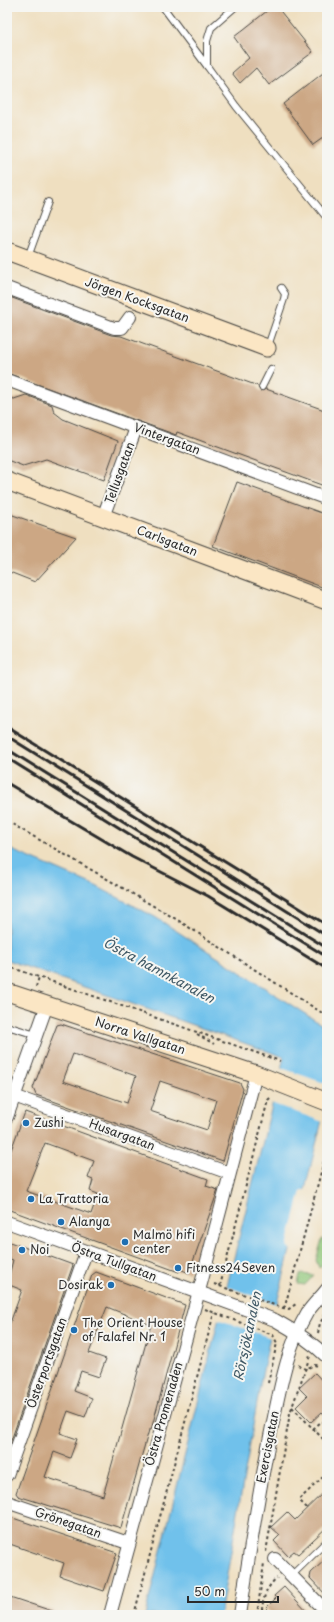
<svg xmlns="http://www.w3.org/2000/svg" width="334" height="1622" font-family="'Playpen Sans',sans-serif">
<rect width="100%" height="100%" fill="#f6f6f2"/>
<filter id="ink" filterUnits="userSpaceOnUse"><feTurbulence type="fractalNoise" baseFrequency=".025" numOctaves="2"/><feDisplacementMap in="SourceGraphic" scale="8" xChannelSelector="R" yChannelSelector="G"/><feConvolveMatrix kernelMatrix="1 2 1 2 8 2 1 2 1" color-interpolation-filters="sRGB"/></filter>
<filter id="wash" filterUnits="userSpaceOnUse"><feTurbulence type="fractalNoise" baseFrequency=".012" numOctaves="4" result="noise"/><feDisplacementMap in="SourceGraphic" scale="16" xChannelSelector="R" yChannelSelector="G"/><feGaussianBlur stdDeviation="0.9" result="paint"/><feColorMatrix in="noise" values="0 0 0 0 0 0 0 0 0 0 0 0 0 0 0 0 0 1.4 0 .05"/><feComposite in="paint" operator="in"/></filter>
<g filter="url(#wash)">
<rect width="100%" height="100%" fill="#efdfc0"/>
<g fill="#91c77a" stroke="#5e7952">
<path d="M 322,1239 L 327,1240 L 327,1259 L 319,1268 L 316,1260 Z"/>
<path d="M 300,1274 L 314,1275 L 305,1285 L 298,1284 Z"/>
</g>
<path fill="#6fc1eb" stroke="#4d768b" d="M 7,848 L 96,886 L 155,917 L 327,1028 L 327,1100 L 277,1303 L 261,1380 L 220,1615 L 145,1615 L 284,1057 L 7,960 Z"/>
<g fill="#efdfc0">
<path d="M 279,1067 L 327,1084 L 327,1108 L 323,1122 L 271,1103 Z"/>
<path d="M 308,1187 L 297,1233 L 292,1251 L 287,1246 L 301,1191 L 305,1190 Z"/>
<path d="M 226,1286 L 279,1305 L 271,1338 L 217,1319 Z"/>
</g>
<g id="blocks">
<g fill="#cca784" fill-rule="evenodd">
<path d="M 272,7 L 277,7 L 313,52 L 269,85 L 256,68 L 240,83 L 232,73 L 249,58 L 234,37 Z"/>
<path d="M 327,70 L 327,135 L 313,145 L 283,104 Z"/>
<path d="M 7,296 L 111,335 L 121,336 L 258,386 L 260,391 L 266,389 L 327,411 L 327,487 L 177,432 L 176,435 L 7,373 Z"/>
<path d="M 26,395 L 52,405 L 54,412 L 63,419 L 118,441 L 104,480 L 46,459 L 23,466 L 7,460 L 7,397 L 14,399 Z"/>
<path d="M 237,482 L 327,515 L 327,589 L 213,546 Z"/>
<path d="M 7,513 L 76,537 L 35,582 L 7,571 Z"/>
<path d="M 61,1024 L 240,1083 L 243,1089 L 223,1161 L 36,1095 L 33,1088 L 57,1025 ZM 73,1054 L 136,1076 L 127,1103 L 63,1081 ZM 160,1081 L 216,1100 L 207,1130 L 150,1111 Z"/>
<path d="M 25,1112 L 208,1179 L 206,1186 L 218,1190 L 189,1273 L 180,1269 L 179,1272 L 7,1209 L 7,1161 ZM 45,1143 L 94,1161 L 88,1178 L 93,1180 L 90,1191 L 98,1194 L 91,1214 L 26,1191 Z"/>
<path d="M 7,1241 L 73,1265 L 8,1449 L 7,1322 L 10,1323 L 22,1290 L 7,1284 L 13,1260 L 7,1258 Z"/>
<path d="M 96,1272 L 185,1305 L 151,1430 L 149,1430 L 121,1528 L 18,1496 L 16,1493 L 92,1275 ZM 107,1307 L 151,1325 L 103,1496 L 45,1477 L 54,1452 L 70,1458 L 77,1439 L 60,1433 L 68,1411 L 85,1417 L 92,1398 L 74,1391 L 81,1371 L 99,1377 L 106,1359 L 89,1353 Z"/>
<path d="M 315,1373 L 327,1386 L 327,1417 L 322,1412 L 311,1422 L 296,1407 L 307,1396 L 299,1388 Z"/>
<path d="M 327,1489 L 327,1527 L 298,1554 L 294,1551 L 288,1556 L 274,1541 L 280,1535 L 271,1527 L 287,1512 L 295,1520 Z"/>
<path d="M 7,1516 L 117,1553 L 104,1591 L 60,1576 L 64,1563 L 7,1543 Z"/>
<path d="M 327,1558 L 327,1596 L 310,1578 L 311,1573 Z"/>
<path d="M 284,1587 L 310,1615 L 273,1615 L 266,1608 L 276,1598 L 274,1596 Z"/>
<path d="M 7,1596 L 58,1613 L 57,1615 L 7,1615 Z"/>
</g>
</g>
</g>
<g filter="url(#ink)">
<use href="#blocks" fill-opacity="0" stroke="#484641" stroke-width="1"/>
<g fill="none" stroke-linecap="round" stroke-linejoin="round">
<defs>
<g id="lane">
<path d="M 163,7 L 207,66"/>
<path d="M 235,7 L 211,28 L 207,41 L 207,66 L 236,106 L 327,218"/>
<path d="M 28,257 L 48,202"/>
<path d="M 268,346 L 284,299 L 285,294 L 281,288"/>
<path d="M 262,387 L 271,369"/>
<path d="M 7,1026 L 36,1035"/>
<path d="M 291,1576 L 327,1541"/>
</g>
<g id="street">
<path d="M 7,288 L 114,328 L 122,328 L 130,317"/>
<path d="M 7,380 L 327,499"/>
<path d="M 103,517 L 136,428"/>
<path d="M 14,1096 L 229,1173"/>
<path d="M 7,1117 L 47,1005"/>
<path d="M 7,1222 L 275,1320 C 295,1331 311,1341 327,1357"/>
<path d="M 7,1475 L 86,1252"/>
<path d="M 7,1502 L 128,1543"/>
<path d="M 275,1559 L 327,1612"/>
<path d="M 110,1615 L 202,1280 L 256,1074"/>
<path d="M 240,1615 C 250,1549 260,1482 274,1417 C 281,1383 289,1343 307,1313 C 313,1304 321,1297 327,1289"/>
</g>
<g id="secondary">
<path d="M 7,251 L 267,348"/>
<path d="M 7,481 L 327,601"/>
<path d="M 7,992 L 256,1074 L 327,1102"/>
</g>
</defs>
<use href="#lane" stroke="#484641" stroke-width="8"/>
<use href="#street" stroke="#484641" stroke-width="14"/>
<use href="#secondary" stroke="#484641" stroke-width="19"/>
<g stroke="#484641" stroke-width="2" stroke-dasharray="3 3" stroke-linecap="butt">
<path d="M 7,821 L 176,919 L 327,1016"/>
<path d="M 7,966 L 280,1061"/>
<path d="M 36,987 L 39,977"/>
<path d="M 197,1034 L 214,1044"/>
<path d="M 214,1284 L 283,1308 L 289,1309 L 296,1304 L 297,1305"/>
<path d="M 220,1286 L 268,1100 L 271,1097"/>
<path d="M 283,1308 L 285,1306 L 327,1150"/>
<path d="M 205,1309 L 273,1335 L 277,1343 L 268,1383"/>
<path d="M 318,1333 L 320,1323 L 327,1312"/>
<path d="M 298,1365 L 305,1369 L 315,1365 L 319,1367"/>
<path d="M 292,1407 L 327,1443"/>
<path d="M 313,1429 L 321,1422 L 327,1422"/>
<path d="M 307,1508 L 299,1500 L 327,1473"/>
<path d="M 326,1528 L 327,1529"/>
<path d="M 266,1552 L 290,1413 L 310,1356"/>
<path d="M 134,1615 L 214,1313"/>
<path d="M 257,1615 L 264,1563"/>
<path d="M 266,1615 L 262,1609 C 263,1597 268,1585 277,1578"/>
</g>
<use href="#lane" stroke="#fff" stroke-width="6"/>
<use href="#street" stroke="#fff" stroke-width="12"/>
<use href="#secondary" stroke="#fbe6c4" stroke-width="17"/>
<g stroke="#2b2b2b" stroke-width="3">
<path d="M 7,727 L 327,925"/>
<path d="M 7,736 L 327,936"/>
<path d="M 7,749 L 327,948"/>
<path d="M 7,758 L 327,957"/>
<path d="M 7,783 L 132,857 L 208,896 L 327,969"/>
</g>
</g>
</g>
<g fill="#1f6fb2" stroke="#f6f6f2" stroke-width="1.5">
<circle cx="26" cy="1123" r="4"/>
<circle cx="31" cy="1199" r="4"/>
<circle cx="61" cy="1222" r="4"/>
<circle cx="125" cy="1242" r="4"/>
<circle cx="22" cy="1250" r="4"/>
<circle cx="178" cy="1268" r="4"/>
<circle cx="111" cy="1285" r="4"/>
<circle cx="74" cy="1330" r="4"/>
</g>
<g text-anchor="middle" stroke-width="4" stroke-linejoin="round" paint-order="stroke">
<g font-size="12" fill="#2b2b2b" stroke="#f6f6f2">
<text transform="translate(137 300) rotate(20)" y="4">Jörgen Kocksgatan</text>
<text transform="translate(167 439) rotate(20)" y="4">Vintergatan</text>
<text transform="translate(120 473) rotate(-70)" y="4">Tellusgatan</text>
<text transform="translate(167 541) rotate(21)" y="4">Carlsgatan</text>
<text transform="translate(140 1036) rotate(18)" y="4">Norra Vallgatan</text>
<text transform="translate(122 1135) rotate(20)" y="4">Husargatan</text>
<text transform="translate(114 1262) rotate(20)" y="4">Östra Tullgatan</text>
<text transform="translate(47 1363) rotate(-70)" y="4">Österportsgatan</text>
<text transform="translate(164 1414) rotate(-74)" y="4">Östra Promenaden</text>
<text transform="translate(268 1447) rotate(-79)" y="4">Exercisgatan</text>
<text transform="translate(68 1523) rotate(19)" y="4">Grönegatan</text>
</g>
<g font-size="12" fill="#2b2b2b" stroke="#f6f6f2" text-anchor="start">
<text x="34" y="1127">Zushi</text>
<text x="39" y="1203">La Trattoria</text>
<text x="69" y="1226">Alanya</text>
<text x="133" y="1239">Malmö hifi<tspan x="133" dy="14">center</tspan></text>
<text x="30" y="1254">Noi</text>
<text x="186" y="1272">Fitness24Seven</text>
<text x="103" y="1289" text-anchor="end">Dosirak</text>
<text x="82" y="1327">The Orient House<tspan x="82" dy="14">of Falafel Nr. 1</tspan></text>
</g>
<g font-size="13" font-style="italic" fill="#3f5865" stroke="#f6f6f2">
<text transform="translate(159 970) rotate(28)" y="5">Östra hamnkanalen</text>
<text transform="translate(247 1336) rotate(-78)" y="5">Rörsjökanalen</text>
</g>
</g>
<rect width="334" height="1622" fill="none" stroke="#f6f6f2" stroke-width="24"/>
<path d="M188 1596v6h90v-6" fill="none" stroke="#2b2b2b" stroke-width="2"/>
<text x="194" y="1596" font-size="12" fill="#2b2b2b" stroke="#f6f6f2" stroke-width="3" paint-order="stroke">50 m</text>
</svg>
